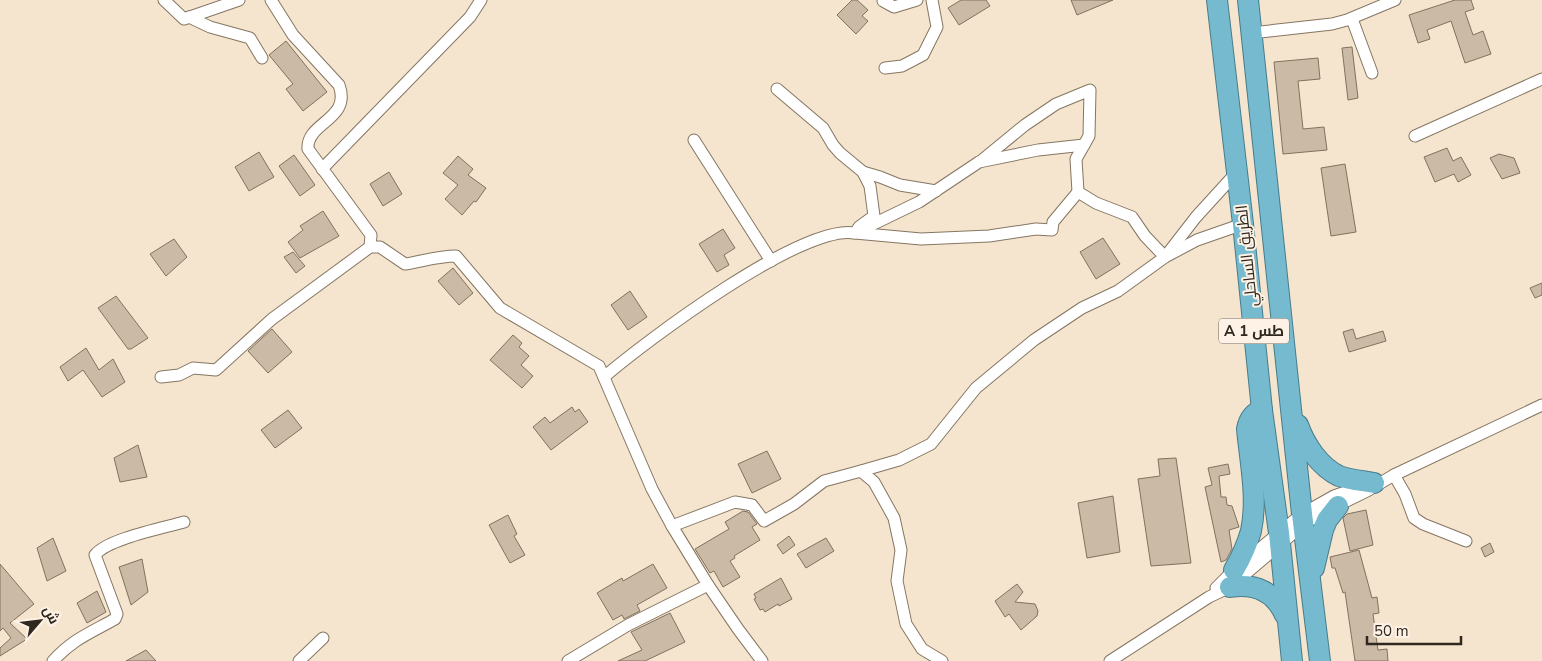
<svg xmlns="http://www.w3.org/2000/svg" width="1542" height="661" font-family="'Nunito Sans',Cairo,sans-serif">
<rect width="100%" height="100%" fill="#f5e4ce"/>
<g fill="#cbbaa5" stroke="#81725e">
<path d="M 852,0 L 857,0 L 868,10 L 862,16 L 868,21 L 856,34 L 837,15 Z"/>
<path d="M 961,0 L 986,0 L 990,6 L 959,25 L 948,8 Z"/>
<path d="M 1071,0 L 1113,0 L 1077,15 Z"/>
<path d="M 1455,0 L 1471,0 L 1474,9 L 1465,12 L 1473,35 L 1483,31 L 1491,54 L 1465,63 L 1451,21 L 1427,30 L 1430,39 L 1418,43 L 1409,15 Z"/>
<path d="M 286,41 L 327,92 L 303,111 L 286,89 L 293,84 L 269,55 Z"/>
<path d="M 1352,47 L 1358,98 L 1348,100 L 1342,48 Z"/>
<path d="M 1318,58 L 1320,79 L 1298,81 L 1303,129 L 1324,127 L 1327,150 L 1283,154 L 1274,62 Z"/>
<path d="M 1447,148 L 1453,161 L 1461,157 L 1471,175 L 1458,182 L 1454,174 L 1435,182 L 1424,157 Z"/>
<path d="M 259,152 L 274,177 L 249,191 L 235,167 Z"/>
<path d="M 1499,154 L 1514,158 L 1520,173 L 1502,179 L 1490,158 Z"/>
<path d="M 294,155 L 315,185 L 300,196 L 279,166 Z"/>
<path d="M 458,156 L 473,169 L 468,175 L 486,188 L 476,202 L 474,201 L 462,215 L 445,199 L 458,185 L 443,173 Z"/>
<path d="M 1345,164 L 1356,232 L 1331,236 L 1321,168 Z"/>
<path d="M 389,172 L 402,194 L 383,206 L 370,184 Z"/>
<path d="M 323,211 L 339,236 L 300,258 L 288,242 L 303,230 L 300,226 Z"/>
<path d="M 723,229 L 735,248 L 724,255 L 729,265 L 717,272 L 699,244 Z"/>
<path d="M 1103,238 L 1120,264 L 1096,279 L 1080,252 Z"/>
<path d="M 174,239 L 187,257 L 166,276 L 150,254 Z"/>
<path d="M 293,252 L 305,266 L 296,273 L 284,257 Z"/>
<path d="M 453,268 L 473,293 L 459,305 L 438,281 Z"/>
<path d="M 1542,283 L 1542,295 L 1535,298 L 1530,288 Z"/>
<path d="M 630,291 L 647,317 L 628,330 L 611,305 Z"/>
<path d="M 116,296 L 148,338 L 131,349 L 128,349 L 98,308 Z"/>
<path d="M 272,329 L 292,352 L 268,373 L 248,351 Z"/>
<path d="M 1353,329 L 1356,339 L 1383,331 L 1386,341 L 1349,352 L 1343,332 Z"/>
<path d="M 513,335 L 522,343 L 519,347 L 529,356 L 521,365 L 533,376 L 522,388 L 490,360 Z"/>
<path d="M 86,348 L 99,370 L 113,359 L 125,382 L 102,397 L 83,370 L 68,381 L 60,367 Z"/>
<path d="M 572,407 L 575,412 L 579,409 L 588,422 L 551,450 L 533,427 L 545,417 L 550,423 Z"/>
<path d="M 288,410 L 302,428 L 275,448 L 261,430 Z"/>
<path d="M 138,445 L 147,477 L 120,482 L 114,458 Z"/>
<path d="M 767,451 L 781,479 L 752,493 L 738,464 Z"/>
<path d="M 1176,458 L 1191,563 L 1151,566 L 1138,479 L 1160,476 L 1158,459 Z"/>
<path d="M 1228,464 L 1230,474 L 1219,476 L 1221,497 L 1226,497 L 1227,505 L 1232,506 L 1239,527 L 1229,530 L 1232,549 L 1226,560 L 1221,562 L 1205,487 L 1212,485 L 1208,468 Z"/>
<path d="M 1113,496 L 1120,552 L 1087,558 L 1078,503 Z"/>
<path d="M 1366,510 L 1373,545 L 1350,551 L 1343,518 L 1347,514 Z"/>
<path d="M 743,511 L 748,512 L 757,524 L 752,527 L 760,540 L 734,556 L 735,558 L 730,561 L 740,577 L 723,587 L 714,571 L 710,573 L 695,549 L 729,529 L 725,522 Z"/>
<path d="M 508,515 L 517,534 L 514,536 L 525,555 L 510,563 L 489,525 Z"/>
<path d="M 789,536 L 795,545 L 783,554 L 777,545 Z"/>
<path d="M 53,538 L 66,571 L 47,581 L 37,548 Z"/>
<path d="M 826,538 L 834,551 L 806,568 L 797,554 Z"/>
<path d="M 1490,543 L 1494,552 L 1485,557 L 1481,548 Z"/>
<path d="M 1359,550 L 1372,598 L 1377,597 L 1379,613 L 1373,614 L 1378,650 L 1387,649 L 1388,661 L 1355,661 L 1345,592 L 1343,593 L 1335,568 L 1332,568 L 1330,557 Z"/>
<path d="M 142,559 L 148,592 L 131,605 L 119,567 Z"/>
<path d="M 0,564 L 34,604 L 10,623 L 27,639 L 0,656 L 0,648 L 11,638 L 3,628 L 0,631 Z"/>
<path d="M 653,564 L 667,588 L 637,605 L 640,611 L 624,619 L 622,615 L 613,620 L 597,593 L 622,578 L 623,581 Z"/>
<path d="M 781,578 L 792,599 L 779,606 L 778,604 L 765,612 L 763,609 L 760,610 L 754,599 L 756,598 L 754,594 Z"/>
<path d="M 1017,584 L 1023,592 L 1015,602 L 1035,604 L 1038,611 L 1037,616 L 1021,630 L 1009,614 L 1005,617 L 995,601 Z"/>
<path d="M 97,591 L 106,612 L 87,623 L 77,603 Z"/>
<path d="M 670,613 L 685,642 L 645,661 L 618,661 L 642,650 L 631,632 Z"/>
<path d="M 146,650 L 156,661 L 126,661 Z"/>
</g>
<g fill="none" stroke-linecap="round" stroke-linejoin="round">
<defs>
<g id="minor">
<path d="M 164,0 L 184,19 L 239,0"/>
<path d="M 271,0 L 293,35 L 339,85 C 352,120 306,122 308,149 L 371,235 L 370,247"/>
<path d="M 884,0 L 883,1 L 894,7 L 917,0"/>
<path d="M 189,17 L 210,27 L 250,38 L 262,58"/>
<path d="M 1352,19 L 1372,73"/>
<path d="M 1251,33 L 1332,24 L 1347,20 L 1395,0"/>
<path d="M 885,68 L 902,66 L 923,55 L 937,27 L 932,0"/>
<path d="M 777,89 L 823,128 L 833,145 L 840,153 L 863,172 L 880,177 L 900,185 L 936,191"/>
<path d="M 1415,136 L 1542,79"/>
<path d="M 694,140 L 771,261"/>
<path d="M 1084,145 L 1038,150 L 979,162 L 919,202 L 855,233 L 921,239 L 989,236 L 1036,229 L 1052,230 L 1053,222 L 1078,192 L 1096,203 L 1132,217 L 1145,236 L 1165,257 L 1196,217 L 1237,172"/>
<path d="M 981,161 L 1025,125 L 1056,104 L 1090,90 L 1089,136 L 1076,159 L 1078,192"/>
<path d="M 322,169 L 470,17 L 481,0"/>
<path d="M 161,377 L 179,375 L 193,368 L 216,370 L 272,319 L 370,247 L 380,247 L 405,264 C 423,261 439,256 456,256 L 500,308 L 599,366 L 652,489 L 672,526 L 708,585 L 738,629 L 762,661"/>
<path d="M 604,377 C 646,341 803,223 855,233 L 859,227 L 874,216 L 870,186 L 863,172"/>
<path d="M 861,471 L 899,460 L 931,444 L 976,388 L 1034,340 L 1082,308 L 1118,291 L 1165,257 L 1197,240 L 1243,224"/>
<path d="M 1394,475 L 1405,494 L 1414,518 L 1423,524 L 1466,541"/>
<path d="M 672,526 L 735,502 L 752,505 L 764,521 L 794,504 L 824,481 L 861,471 L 874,482 L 894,518 L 901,550 L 897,581 L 906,624 L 922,649 L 942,661"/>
<path d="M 1216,588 L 1234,570 L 1302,514 L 1334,496 L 1366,485"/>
<path d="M 53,661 C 73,639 90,633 115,619 L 117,614 L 95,555 C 107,539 163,528 184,522"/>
<path d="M 299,661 L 323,638"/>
<path d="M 568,661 L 628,625 L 708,585"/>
<path d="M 1110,661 L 1209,597 L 1230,587 L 1304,524 L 1320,514 L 1367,491 L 1394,475 L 1542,405"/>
</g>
<g id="trunk">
<path d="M 1217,0 L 1243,224 L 1262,410 L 1279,533 L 1292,661"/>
<path d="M 1248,0 L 1302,514 L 1320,661"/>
<path d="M 1298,425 C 1305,445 1320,467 1339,476 C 1350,480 1363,481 1374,483"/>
<path d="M 1314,568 L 1323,530 L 1327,520 L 1338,506"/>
<path d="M 1234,570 C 1241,558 1247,545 1251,531 C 1258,498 1250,462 1247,429 C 1249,419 1253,413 1262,410"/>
<path d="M 1230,587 C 1255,583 1275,592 1285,615"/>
</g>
</defs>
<use href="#minor" stroke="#857662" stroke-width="13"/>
<use href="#trunk" stroke="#477c8a" stroke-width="22"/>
<use href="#minor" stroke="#fff" stroke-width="11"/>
<use href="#trunk" stroke="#76bacf" stroke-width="20"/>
</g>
<g text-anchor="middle" stroke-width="4" stroke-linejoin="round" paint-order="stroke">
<rect fill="#fdf2e5" stroke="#6c655a" stroke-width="1" x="1219" y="318.5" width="70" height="25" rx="4"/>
<g font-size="15" font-weight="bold" fill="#2e281f">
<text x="1254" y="336">A 1 طس</text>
</g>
<g font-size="16" fill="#2e281f" stroke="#fdf2e5">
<text transform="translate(1246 256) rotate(-96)" y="6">الطريق الساحلي</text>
</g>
</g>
<g transform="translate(40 621) rotate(62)" stroke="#fdf2e5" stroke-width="4" paint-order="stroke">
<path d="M0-4L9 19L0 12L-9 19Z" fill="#2e281f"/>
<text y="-8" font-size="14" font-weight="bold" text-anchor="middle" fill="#2e281f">ش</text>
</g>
<path d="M1367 636v8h94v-8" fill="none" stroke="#2e281f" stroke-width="2.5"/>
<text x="1374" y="636" font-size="15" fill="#2e281f" stroke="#fdf2e5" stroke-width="4" paint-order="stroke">50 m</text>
</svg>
